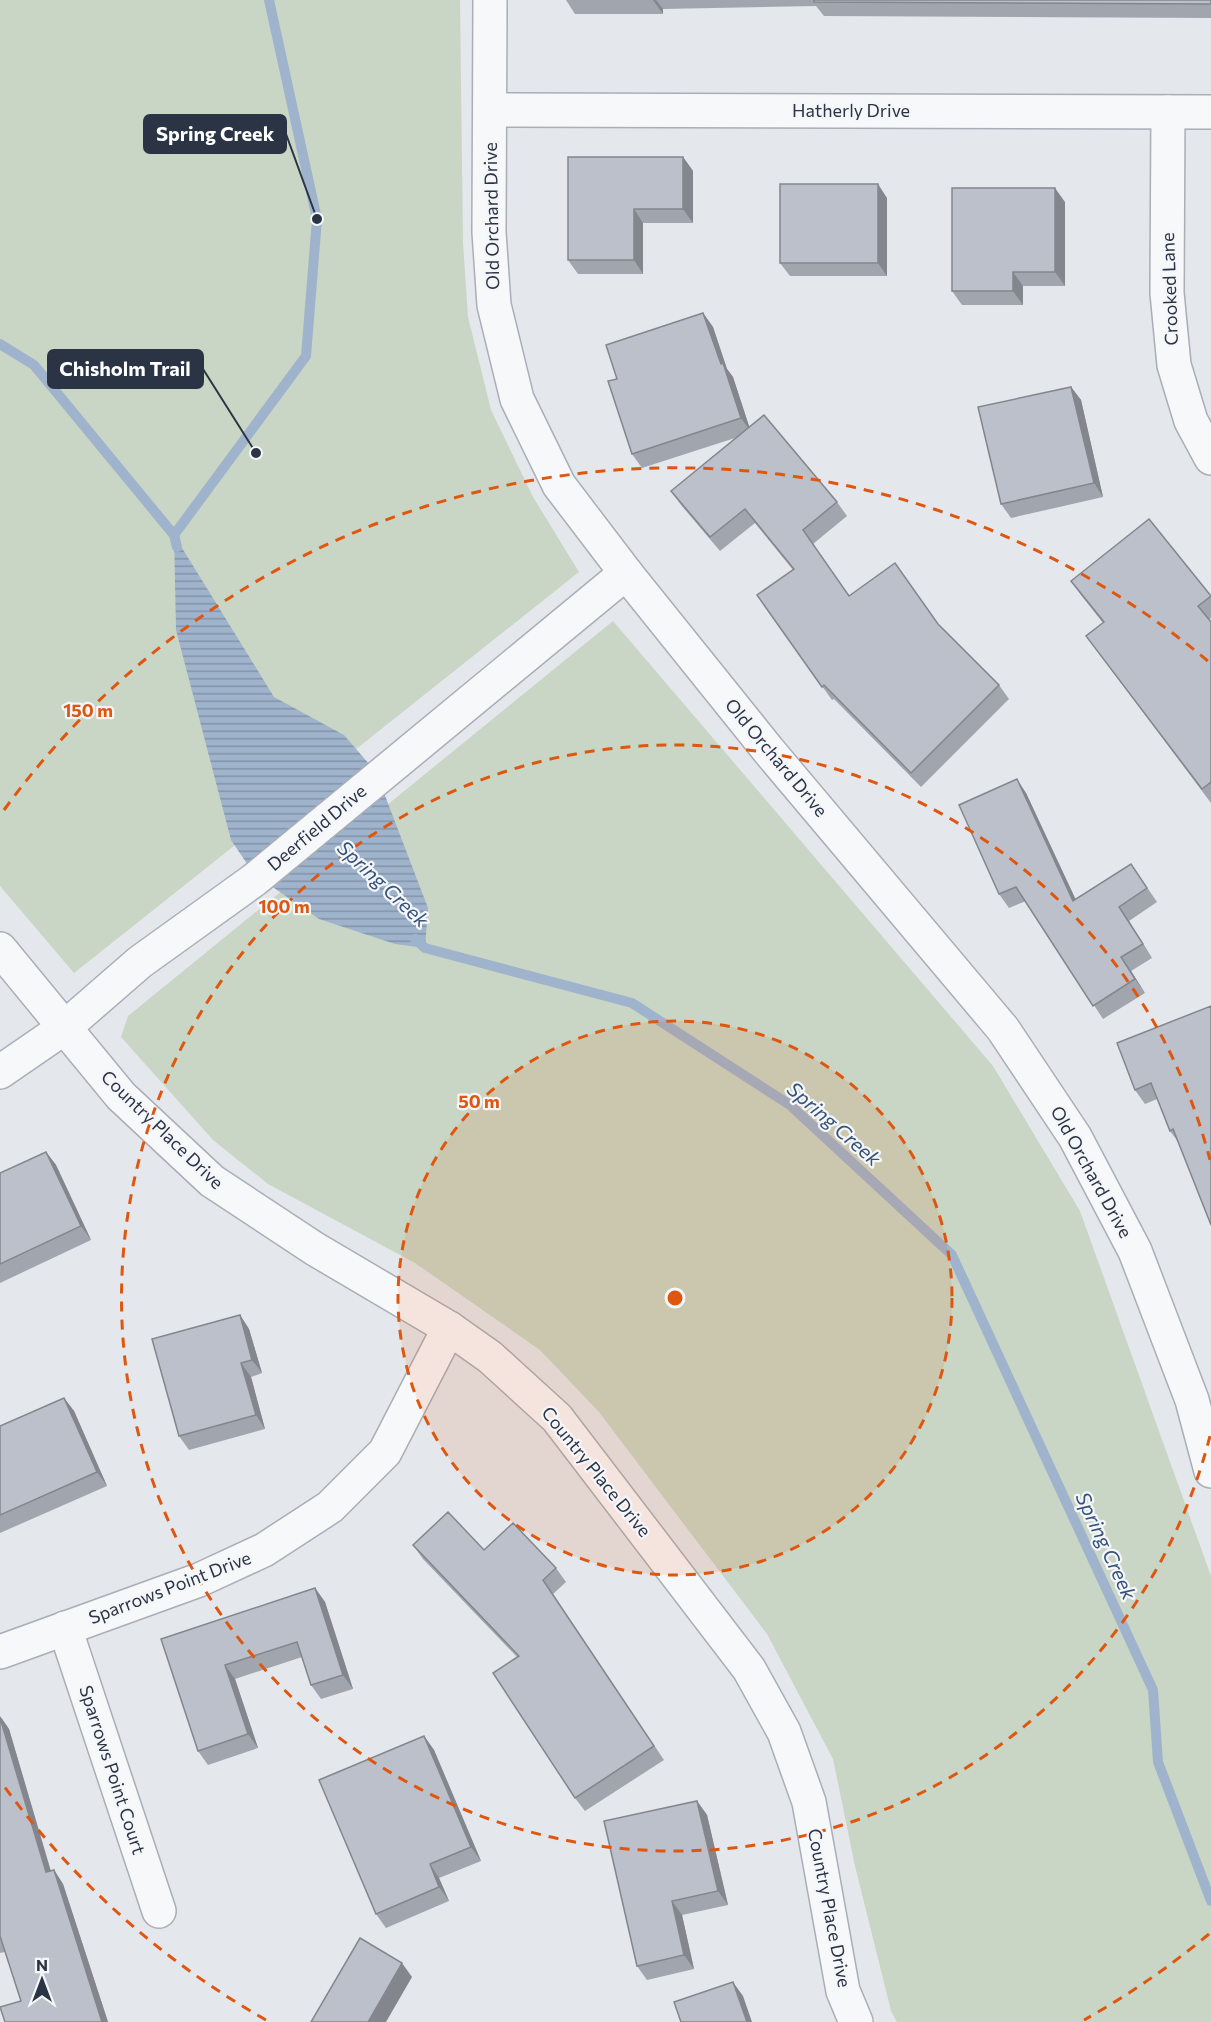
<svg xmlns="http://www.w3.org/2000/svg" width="1211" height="2022" font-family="Commissioner,sans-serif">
<defs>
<pattern id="water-rules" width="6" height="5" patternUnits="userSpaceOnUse" patternTransform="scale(1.5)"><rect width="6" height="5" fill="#9fb4cc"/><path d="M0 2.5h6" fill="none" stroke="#8293a7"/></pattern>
</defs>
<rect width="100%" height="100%" fill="#e4e7ec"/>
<g fill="#c9d6c5">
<path d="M 0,0 L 460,0 L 463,243 L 468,317 L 491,410 L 533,497 L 579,572 L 74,973 L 0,886 Z"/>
<path d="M 613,621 L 993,1066 L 1080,1211 L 1211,1576 L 1211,2022 L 897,2022 L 891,2011 L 855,1866 L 833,1759 L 767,1634 L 599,1412 L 540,1350 L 415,1263 L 268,1184 L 213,1140 L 121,1037 L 128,1016 Z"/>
</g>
<path fill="url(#water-rules)" d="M 174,535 L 274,697 L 344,735 L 376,772 L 428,908 L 425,948 L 395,944 L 319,919 L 254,874 L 231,840 L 176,630 Z"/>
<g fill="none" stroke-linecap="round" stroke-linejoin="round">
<g stroke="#9fb4cc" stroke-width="10">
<path d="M 0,344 L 34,365 L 174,535 L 177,547"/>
<path d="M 174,535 L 306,356 L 317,219 L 269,0"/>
<path d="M 415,939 L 425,948 L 632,1003 L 790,1105 L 952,1255 L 1153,1690 L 1158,1762 L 1211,1901"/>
</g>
<defs>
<g id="minor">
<path d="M 490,0 L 489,232 L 494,305 L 517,399 L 559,485 L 626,573 L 769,751 L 1003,1029 L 1075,1137 L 1135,1251 L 1192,1400 L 1211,1471"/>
<path d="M 492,110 L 1211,112"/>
<path d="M 1168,112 L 1167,293 L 1174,365 L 1191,421 L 1211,458"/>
<path d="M 0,949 L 121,1096 L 212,1181 L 315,1249 L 449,1328 L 490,1357 L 557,1418 L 749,1669 L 784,1732 L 809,1802 L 843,1991 L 856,2022"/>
<path d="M 0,1072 L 64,1028 L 140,962 L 254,880 L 626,573"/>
<path d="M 65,1628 L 159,1911"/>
<path d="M 0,1652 L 199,1580 L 264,1550 L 330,1507 L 385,1452 L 449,1328"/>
</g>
</defs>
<use href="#minor" stroke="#a9aeb7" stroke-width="36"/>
<use href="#minor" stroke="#f7f8fa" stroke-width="33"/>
</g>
<g fill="#a1a5ae">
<path d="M 566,0 L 1211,0 L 1211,18 L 824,16 L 816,6 L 663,9 L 663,14 L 575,14 Z"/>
<path d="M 683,157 L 693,171 L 693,223 L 643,223 L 643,274 L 578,274 L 568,260 Z"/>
<path d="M 887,198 L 887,276 L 790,276 L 780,263 Z"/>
<path d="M 1065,202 L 1065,286 L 1023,286 L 1023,305 L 962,305 L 952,291 Z"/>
<path d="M 703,313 L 713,327 L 727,369 L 733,377 L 749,427 L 837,502 L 847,516 L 813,544 L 849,596 L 938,624 L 999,685 L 1009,699 L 921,787 L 834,699 L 832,700 L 757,595 L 793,570 L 755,523 L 720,551 L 681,505 L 671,491 L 738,437 L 642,468 L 632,454 Z"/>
<path d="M 1071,387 L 1081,400 L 1103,497 L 1011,518 L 1001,504 Z"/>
<path d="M 1071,581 L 1211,597 L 1211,618 L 1209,620 L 1211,622 L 1211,803 L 1086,636 L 1103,623 L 1081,595 Z"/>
<path d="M 1026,793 L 1075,899 L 1131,864 L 1157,902 L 1129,921 L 1152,958 L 1131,971 L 1145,993 L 1103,1019 L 1026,901 L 1009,908 L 999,894 Z"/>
<path d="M 1211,1006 L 1179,1143 L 1170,1131 L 1157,1099 L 1145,1104 L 1135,1090 Z"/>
<path d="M 46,1152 L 56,1165 L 91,1240 L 0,1283 L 0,1173 Z"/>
<path d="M 240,1315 L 249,1329 L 262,1373 L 251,1377 L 265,1429 L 189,1450 L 179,1436 Z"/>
<path d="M 64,1398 L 74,1411 L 107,1486 L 0,1533 L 0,1426 Z"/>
<path d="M 413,1545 L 484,1550 L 556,1568 L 566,1582 L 553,1594 L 664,1760 L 585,1811 L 575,1798 L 517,1657 L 423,1559 Z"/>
<path d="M 315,1588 L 325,1602 L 353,1689 L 321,1699 L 311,1685 L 302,1657 L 235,1679 L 258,1748 L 208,1765 L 198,1751 L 161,1639 Z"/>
<path d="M 0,1716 L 9,1729 L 51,1871 L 54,1870 L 63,1884 L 108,2022 L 5,2022 L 21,2001 L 5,1952 L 0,1953 Z"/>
<path d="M 424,1736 L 434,1750 L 481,1861 L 439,1878 L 449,1901 L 386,1928 L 376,1914 Z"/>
<path d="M 697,1801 L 707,1815 L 728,1905 L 682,1915 L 694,1969 L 647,1980 L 637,1966 Z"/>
</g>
<g fill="#83868d">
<path d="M 653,0 L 656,0 L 663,9 L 663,14 Z"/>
<path d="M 683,157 L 693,171 L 693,223 L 683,209 Z"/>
<path d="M 878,184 L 887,198 L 887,276 L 878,263 Z"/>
<path d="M 1055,188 L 1065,202 L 1065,286 L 1055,272 Z"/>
<path d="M 634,209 L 643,223 L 643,274 L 634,260 Z"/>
<path d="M 1013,272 L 1023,286 L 1023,305 L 1013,291 Z"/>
<path d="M 703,313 L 713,327 L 727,369 L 733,377 L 751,432 L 741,418 L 721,364 Z"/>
<path d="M 1071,387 L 1081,400 L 1103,497 L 1094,483 Z"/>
<path d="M 1017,779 L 1026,793 L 1083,915 L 1073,901 Z"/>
<path d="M 1119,907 L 1129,921 L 1152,958 L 1143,944 Z"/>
<path d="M 1121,957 L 1131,971 L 1145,993 L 1135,979 Z"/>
<path d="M 46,1152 L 56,1165 L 91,1240 L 81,1226 Z"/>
<path d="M 240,1315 L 249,1329 L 262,1373 L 252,1360 Z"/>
<path d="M 241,1363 L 251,1377 L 265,1429 L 256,1415 Z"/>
<path d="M 64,1398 L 74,1411 L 107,1486 L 97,1472 Z"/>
<path d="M 315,1588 L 325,1602 L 353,1689 L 343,1675 Z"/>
<path d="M 225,1665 L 235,1679 L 258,1748 L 248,1734 Z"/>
<path d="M 0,1716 L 9,1729 L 55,1886 L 46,1872 Z"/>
<path d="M 424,1736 L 434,1750 L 481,1861 L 471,1847 Z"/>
<path d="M 697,1801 L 707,1815 L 728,1905 L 718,1891 Z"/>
<path d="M 430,1864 L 439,1878 L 449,1901 L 439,1887 Z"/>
<path d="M 54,1870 L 63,1884 L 108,2022 L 102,2022 Z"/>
<path d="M 672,1901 L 682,1915 L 694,1969 L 684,1955 Z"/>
<path d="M 402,1963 L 412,1977 L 386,2022 L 368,2022 Z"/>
<path d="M 733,1982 L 743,1996 L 752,2022 L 747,2022 Z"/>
</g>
<g fill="#bbc0ca" stroke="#83868d" stroke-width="1.5">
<path d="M 814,0 L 1211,0 L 1211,4 L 814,2 Z"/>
<path d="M 568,157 L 683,157 L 683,209 L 634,209 L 634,260 L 568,260 Z"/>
<rect x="780" y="184" width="98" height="79"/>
<path d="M 952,188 L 1055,188 L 1055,272 L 1013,272 L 1013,291 L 952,291 Z"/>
<path d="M 703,313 L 721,364 L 723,363 L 741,418 L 632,454 L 608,381 L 617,379 L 606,345 Z"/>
<path d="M 1071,387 L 1094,483 L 1001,504 L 978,407 Z"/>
<path d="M 764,415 L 837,502 L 803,530 L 849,596 L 895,563 L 938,624 L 999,685 L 911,773 L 824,685 L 822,687 L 757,595 L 794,569 L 745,509 L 710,537 L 671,491 Z"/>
<path d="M 1149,519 L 1211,596 L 1198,606 L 1211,622 L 1211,782 L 1202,789 L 1086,636 L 1104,622 L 1071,581 Z"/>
<path d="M 1017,779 L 1073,901 L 1131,864 L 1147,888 L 1119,907 L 1143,944 L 1121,957 L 1135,979 L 1093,1006 L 1016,887 L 999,894 L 959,805 Z"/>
<path d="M 1211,1006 L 1211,1225 L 1173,1129 L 1170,1131 L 1151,1083 L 1135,1090 L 1117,1043 Z"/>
<path d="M 46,1152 L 81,1226 L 0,1264 L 0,1173 Z"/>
<path d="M 240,1315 L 252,1360 L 241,1363 L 256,1415 L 179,1436 L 152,1339 Z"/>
<path d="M 64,1398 L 97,1472 L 0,1515 L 0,1426 Z"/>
<path d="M 448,1512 L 484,1550 L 513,1523 L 556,1568 L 543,1580 L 654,1746 L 575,1798 L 493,1673 L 519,1656 L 413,1545 Z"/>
<path d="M 315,1588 L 343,1675 L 311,1685 L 297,1642 L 225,1665 L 248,1734 L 198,1751 L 161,1639 Z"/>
<path d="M 0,1718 L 46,1872 L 54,1870 L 102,2022 L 5,2022 L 0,2007 L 21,2001 L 0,1936 Z"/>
<path d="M 424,1736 L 471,1847 L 430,1864 L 439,1887 L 376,1914 L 319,1780 Z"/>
<path d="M 697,1801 L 718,1891 L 672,1901 L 684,1955 L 637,1966 L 604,1821 Z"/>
<path d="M 360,1938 L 402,1963 L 368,2022 L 311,2022 Z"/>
<path d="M 733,1982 L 747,2022 L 681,2022 L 674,2002 Z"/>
</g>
<circle cx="675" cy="1298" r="277" fill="#df570f" fill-opacity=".12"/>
<g fill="none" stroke="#df570f" stroke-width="3" stroke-dasharray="10 8">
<circle cx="675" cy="1298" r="277"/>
<path d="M1210 1436A553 553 0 1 1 1210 1160"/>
<path d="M1209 1934A830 830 0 0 1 1084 2020M266 2020A830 830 0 0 1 4 1786M4 810A830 830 0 0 1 1209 662"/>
</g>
<g text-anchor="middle" stroke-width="4.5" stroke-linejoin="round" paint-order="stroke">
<g font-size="18" fill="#2b3445" stroke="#f4f6f9">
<text x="851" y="117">Hatherly Drive</text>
<text transform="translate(492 216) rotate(-91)" y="6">Old Orchard Drive</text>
<text transform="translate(1170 289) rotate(-92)" y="6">Crooked Lane</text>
<text transform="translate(776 758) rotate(50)" y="6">Old Orchard Drive</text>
<text transform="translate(317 828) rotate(-40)" y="6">Deerfield Drive</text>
<text transform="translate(162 1130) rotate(44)" y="6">Country Place Drive</text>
<text transform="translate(1091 1172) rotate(61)" y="6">Old Orchard Drive</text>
<text transform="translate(596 1472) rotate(51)" y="6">Country Place Drive</text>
<text transform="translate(170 1588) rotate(-21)" y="6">Sparrows Point Drive</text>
<text transform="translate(112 1770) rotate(72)" y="6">Sparrows Point Court</text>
<text transform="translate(829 1908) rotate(79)" y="6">Country Place Drive</text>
</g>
<g font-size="20" font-style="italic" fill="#34527a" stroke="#f4f6f9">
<text transform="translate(383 884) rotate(43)" y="7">Spring Creek</text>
<text transform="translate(834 1124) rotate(41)" y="7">Spring Creek</text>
<text transform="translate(1106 1546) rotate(65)" y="7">Spring Creek</text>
</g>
</g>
<circle cx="675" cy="1298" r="9" fill="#df570f" stroke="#f4f6f9" stroke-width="3"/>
<g font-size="18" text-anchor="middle" font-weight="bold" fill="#df570f" stroke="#f4f6f9" stroke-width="4.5" stroke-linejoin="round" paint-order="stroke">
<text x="88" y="717">150 m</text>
<text x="284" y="913">100 m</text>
<text x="479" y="1108">50 m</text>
</g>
<path fill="none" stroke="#2b3445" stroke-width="2" d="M317 219L286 134M256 453L203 369"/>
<g fill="#2b3445" stroke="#f4f6f9" stroke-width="2">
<circle cx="317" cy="219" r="6"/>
<circle cx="256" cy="453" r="6"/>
</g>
<g fill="#2b3445" stroke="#2b3445" stroke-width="2">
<rect x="144" y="115" width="142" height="38" rx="6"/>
<rect x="48" y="350" width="155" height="38" rx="6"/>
</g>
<g font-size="20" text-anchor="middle" font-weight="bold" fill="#fff">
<text x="215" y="141">Spring Creek</text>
<text x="125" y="376">Chisholm Trail</text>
</g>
<g transform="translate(42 1980)" stroke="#f4f6f9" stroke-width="4.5" paint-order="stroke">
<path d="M0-4.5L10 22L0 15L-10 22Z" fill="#2b3445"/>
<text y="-9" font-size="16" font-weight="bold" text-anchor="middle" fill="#2b3445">N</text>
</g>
</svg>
